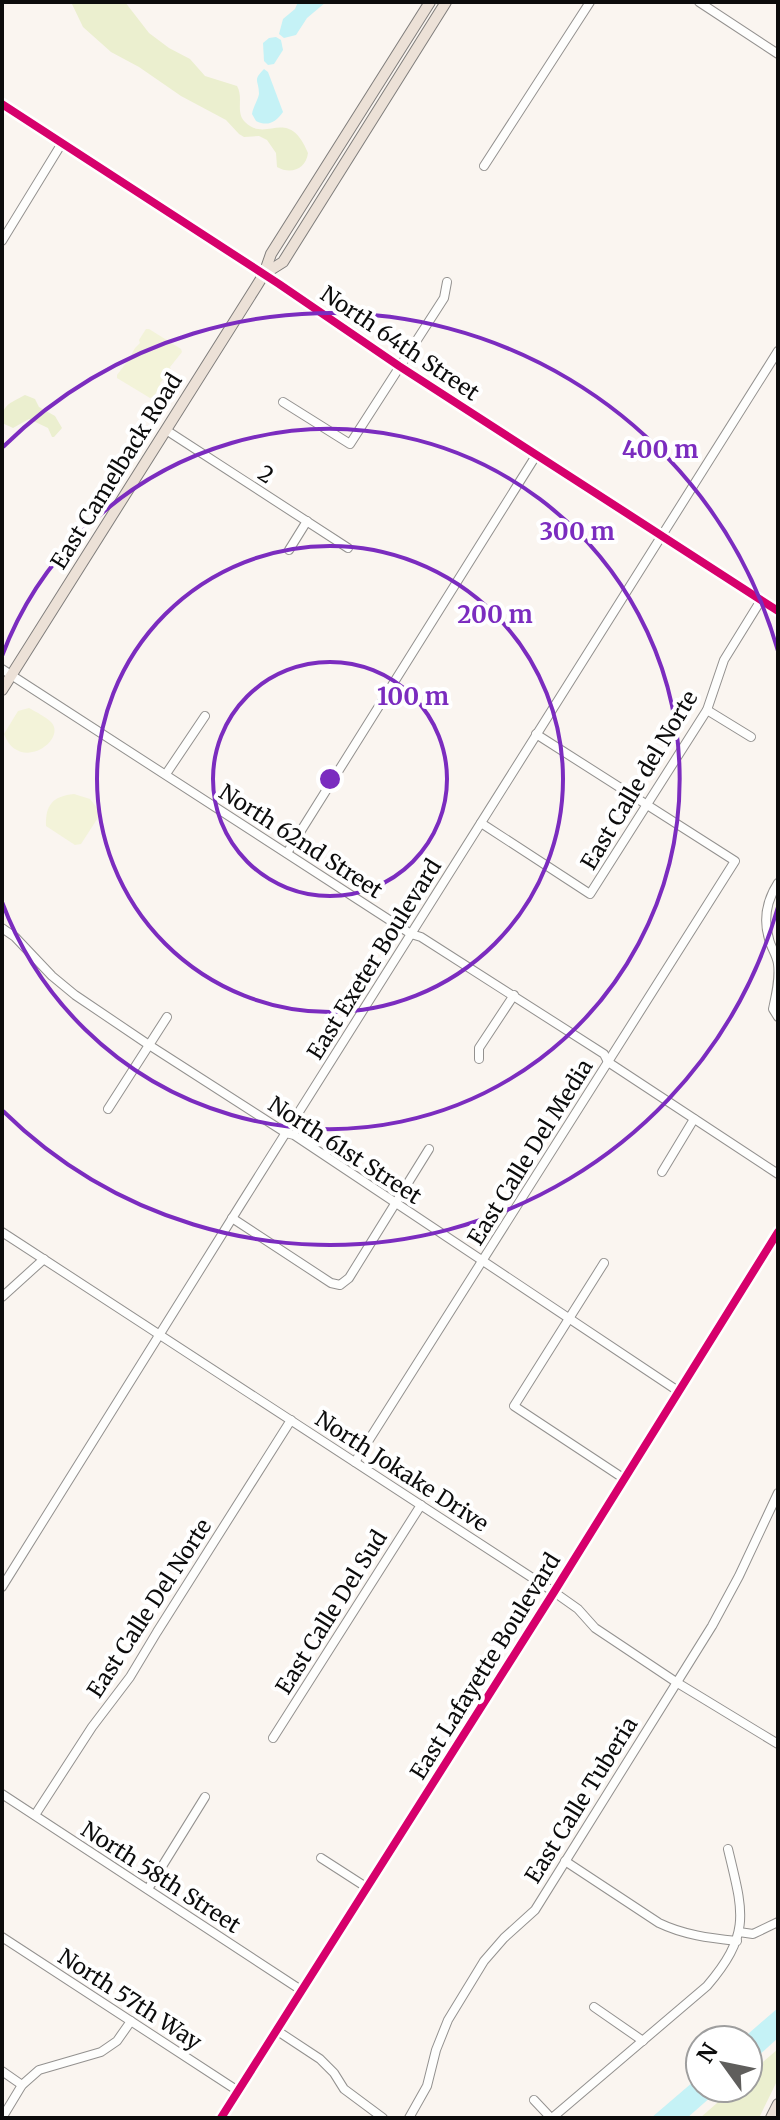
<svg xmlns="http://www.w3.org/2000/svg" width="780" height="2120" font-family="Merriweather,serif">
<rect width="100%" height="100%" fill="#faf5f0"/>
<g fill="#ebefcf">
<path d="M 71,2 L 125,2 L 149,33 L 169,48 L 190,59 L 205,76 L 237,86 C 244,98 235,112 245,122 C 267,144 288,105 308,153 C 306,169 291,175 277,167 L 276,153 L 267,140 L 259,136 L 244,137 L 239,134 L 226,120 L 181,96 L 139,67 L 111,52 L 83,27 Z"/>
<path d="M 25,395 L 35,399 L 39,407 L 55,416 L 62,428 L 54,437 L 52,437 L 48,428 L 29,419 L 13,428 L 2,423 C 2,404 9,404 25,395 Z"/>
<path d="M 778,2049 L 778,2079 L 759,2118 L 700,2118 L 734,2088 L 748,2088 L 748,2075 Z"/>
</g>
<g fill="#f3f3d9">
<path d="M 146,329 L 149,329 L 181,349 L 182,352 L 170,367 L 171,370 L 160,383 L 161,386 L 153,397 L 150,398 L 117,378 L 117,375 L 129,359 L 135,348 L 140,343 L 139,340 Z"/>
<path d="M 29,708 C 36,712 46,717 51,722 C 68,740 19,774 4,734 L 18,711 Z"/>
<path d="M 74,794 L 90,799 L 101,813 L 81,844 L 75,845 L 46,826 C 45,805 53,796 74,794 Z"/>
</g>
<g fill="#c5f2f6">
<path d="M 298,2 L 326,2 L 307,18 L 296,35 L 284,38 L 279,34 L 283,19 L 295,9 Z"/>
<path d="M 276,37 L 281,40 L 283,50 L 274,64 L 268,65 L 264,61 L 263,43 L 269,38 Z"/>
<path d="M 264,69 L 268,72 L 283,112 C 276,122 268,127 256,121 L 252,114 C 253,107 258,100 259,94 C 259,80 252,81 264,69 Z"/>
<path d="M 778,2008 L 778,2038 L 748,2065 L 748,2040 L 741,2040 Z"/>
<path d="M 700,2076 L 700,2088 L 721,2088 L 687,2118 L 651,2118 Z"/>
</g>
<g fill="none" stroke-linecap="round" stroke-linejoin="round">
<defs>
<g id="minor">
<path d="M 699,2 L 778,54"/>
<path d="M 2,104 L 279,284 L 399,366 L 778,611"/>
<path d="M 484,166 L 590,2"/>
<path d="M 2,241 L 62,143"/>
<path d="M 283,402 L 350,444 L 444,298 L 447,282"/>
<path d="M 166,430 L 348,548"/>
<path d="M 289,550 L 307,521"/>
<path d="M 2,669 L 411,934 L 421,937 L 604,1054 L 608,1062 L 778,1174"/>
<path d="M 707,710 L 751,737"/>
<path d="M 166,774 L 205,716"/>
<path d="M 481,823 L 590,894 L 707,710 L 724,660 L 761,600"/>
<path d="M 287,853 L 537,454"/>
<path d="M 778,883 C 767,900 763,919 769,939 C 771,948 777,955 778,964 C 780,979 776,995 773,1009 L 778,1017"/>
<path d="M 2,928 L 15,937 L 52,976 L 75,995 L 149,1045 L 286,1133 L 294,1135 L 678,1391"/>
<path d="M 479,1059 L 479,1048 L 514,995"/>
<path d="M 108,1109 L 167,1017"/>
<path d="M 662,1172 L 694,1119"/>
<path d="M 232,1218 L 331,1283 L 340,1285 L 349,1278 L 429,1149"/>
<path d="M 2,1232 L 554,1592 L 578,1609 L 595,1628 L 676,1682 L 778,1744"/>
<path d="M 604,1263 L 514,1406 L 623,1478"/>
<path d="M 2,1297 L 44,1259"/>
<path d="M 355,1462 L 735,861 L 536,734"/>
<path d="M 2,1587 L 241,1204 L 778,351"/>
<path d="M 273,1738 L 421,1505"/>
<path d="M 2,1794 L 301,1990"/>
<path d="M 35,1815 L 92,1727 L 130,1677 L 157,1632 L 291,1420"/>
<path d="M 321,1858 L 366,1887"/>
<path d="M 565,1861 L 659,1923 C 684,1935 709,1938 737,1941"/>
<path d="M 148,1889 L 205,1797"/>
<path d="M 739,1932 L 753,1934 L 778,1922"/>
<path d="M 2,1937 L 238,2091"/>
<path d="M 594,2007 L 643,2041"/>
<path d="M 276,2030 L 320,2059 L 334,2073 L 344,2089 L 383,2118"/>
<path d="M 2,2071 L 22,2085"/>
<path d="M 534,2100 L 551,2118"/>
<path d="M 2,2118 L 22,2085 L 39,2070 L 101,2052 L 117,2041 L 131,2021"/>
<path d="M 221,2118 L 554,1592 L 778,1232"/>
<path d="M 409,2118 L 427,2086 L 436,2050 L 448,2020 L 484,1961 L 504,1938 L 535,1910 L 712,1626 L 739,1576 L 778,1493"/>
<path d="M 552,2118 L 707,1986 C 752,1933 743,1912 728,1849"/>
</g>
<g id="major">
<path d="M 264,274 L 283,262 L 446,2"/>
<path d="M 2,690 L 256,287 L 264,274 L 271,254 L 430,2"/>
<path d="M 771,2118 L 778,2104"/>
</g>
</defs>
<use href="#minor" stroke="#93918f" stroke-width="10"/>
<use href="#major" stroke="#807e7c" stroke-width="12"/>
<use href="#minor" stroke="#fefefd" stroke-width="8"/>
<use href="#major" stroke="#ece1d7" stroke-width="10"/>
<defs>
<g id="cycleway">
<path d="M 2,104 L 279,284 L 399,366 L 778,611"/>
<path d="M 221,2118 L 554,1592 L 778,1232"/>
</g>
</defs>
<use href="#cycleway" stroke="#fff" stroke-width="13"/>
<use href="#cycleway" stroke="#d6006c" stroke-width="8"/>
</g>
<g fill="none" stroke="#7b2cbf" stroke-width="4">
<circle cx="330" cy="779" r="117"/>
<circle cx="330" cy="779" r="233"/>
<path d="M2 656A350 350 0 1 1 2 902"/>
<path d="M778 907A466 466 0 0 1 3 1111M3 447A466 466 0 0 1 778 651"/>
</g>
<g text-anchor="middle" stroke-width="8" stroke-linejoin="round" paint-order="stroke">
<g font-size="22" fill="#0c0c0c" stroke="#fff">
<text transform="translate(400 343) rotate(34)" y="8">North 64th Street</text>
<text transform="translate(116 471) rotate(-58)" y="8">East Camelback Road</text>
<text transform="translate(266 474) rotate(33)" y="8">2</text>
<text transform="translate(639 780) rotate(-59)" y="8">East Calle del Norte</text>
<text transform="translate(301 841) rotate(33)" y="8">North 62nd Street</text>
<text transform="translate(374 959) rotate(-58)" y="8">East Exeter Boulevard</text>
<text transform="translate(345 1150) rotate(33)" y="8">North 61st Street</text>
<text transform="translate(530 1152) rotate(-58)" y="8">East Calle Del Media</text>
<text transform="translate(402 1471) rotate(33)" y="8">North Jokake Drive</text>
<text transform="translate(149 1608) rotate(-57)" y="8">East Calle Del Norte</text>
<text transform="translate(331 1612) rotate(-58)" y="8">East Calle Del Sud</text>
<text transform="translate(485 1666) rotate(-58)" y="8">East Lafayette Boulevard</text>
<text transform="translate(581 1800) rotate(-58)" y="8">East Calle Tuberia</text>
<text transform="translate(161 1877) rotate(33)" y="8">North 58th Street</text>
<text transform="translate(130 1999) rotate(33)" y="8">North 57th Way</text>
</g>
</g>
<circle cx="330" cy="779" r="12" fill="#7b2cbf" stroke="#fff" stroke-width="4"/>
<g font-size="24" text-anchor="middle" font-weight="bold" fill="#7b2cbf" stroke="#fff" stroke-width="8" stroke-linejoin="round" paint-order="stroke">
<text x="660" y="458">400 m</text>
<text x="577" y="540">300 m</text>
<text x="495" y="623">200 m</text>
<text x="413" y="705">100 m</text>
</g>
<rect width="780" height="2120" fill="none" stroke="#0c0c0c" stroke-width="8"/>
<g transform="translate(724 2064) rotate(303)"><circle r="38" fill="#ffffff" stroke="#9e9e9e" stroke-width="2"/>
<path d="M0-6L14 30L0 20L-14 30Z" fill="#5f5e5c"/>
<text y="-12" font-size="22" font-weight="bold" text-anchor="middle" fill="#0c0c0c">N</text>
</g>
</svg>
